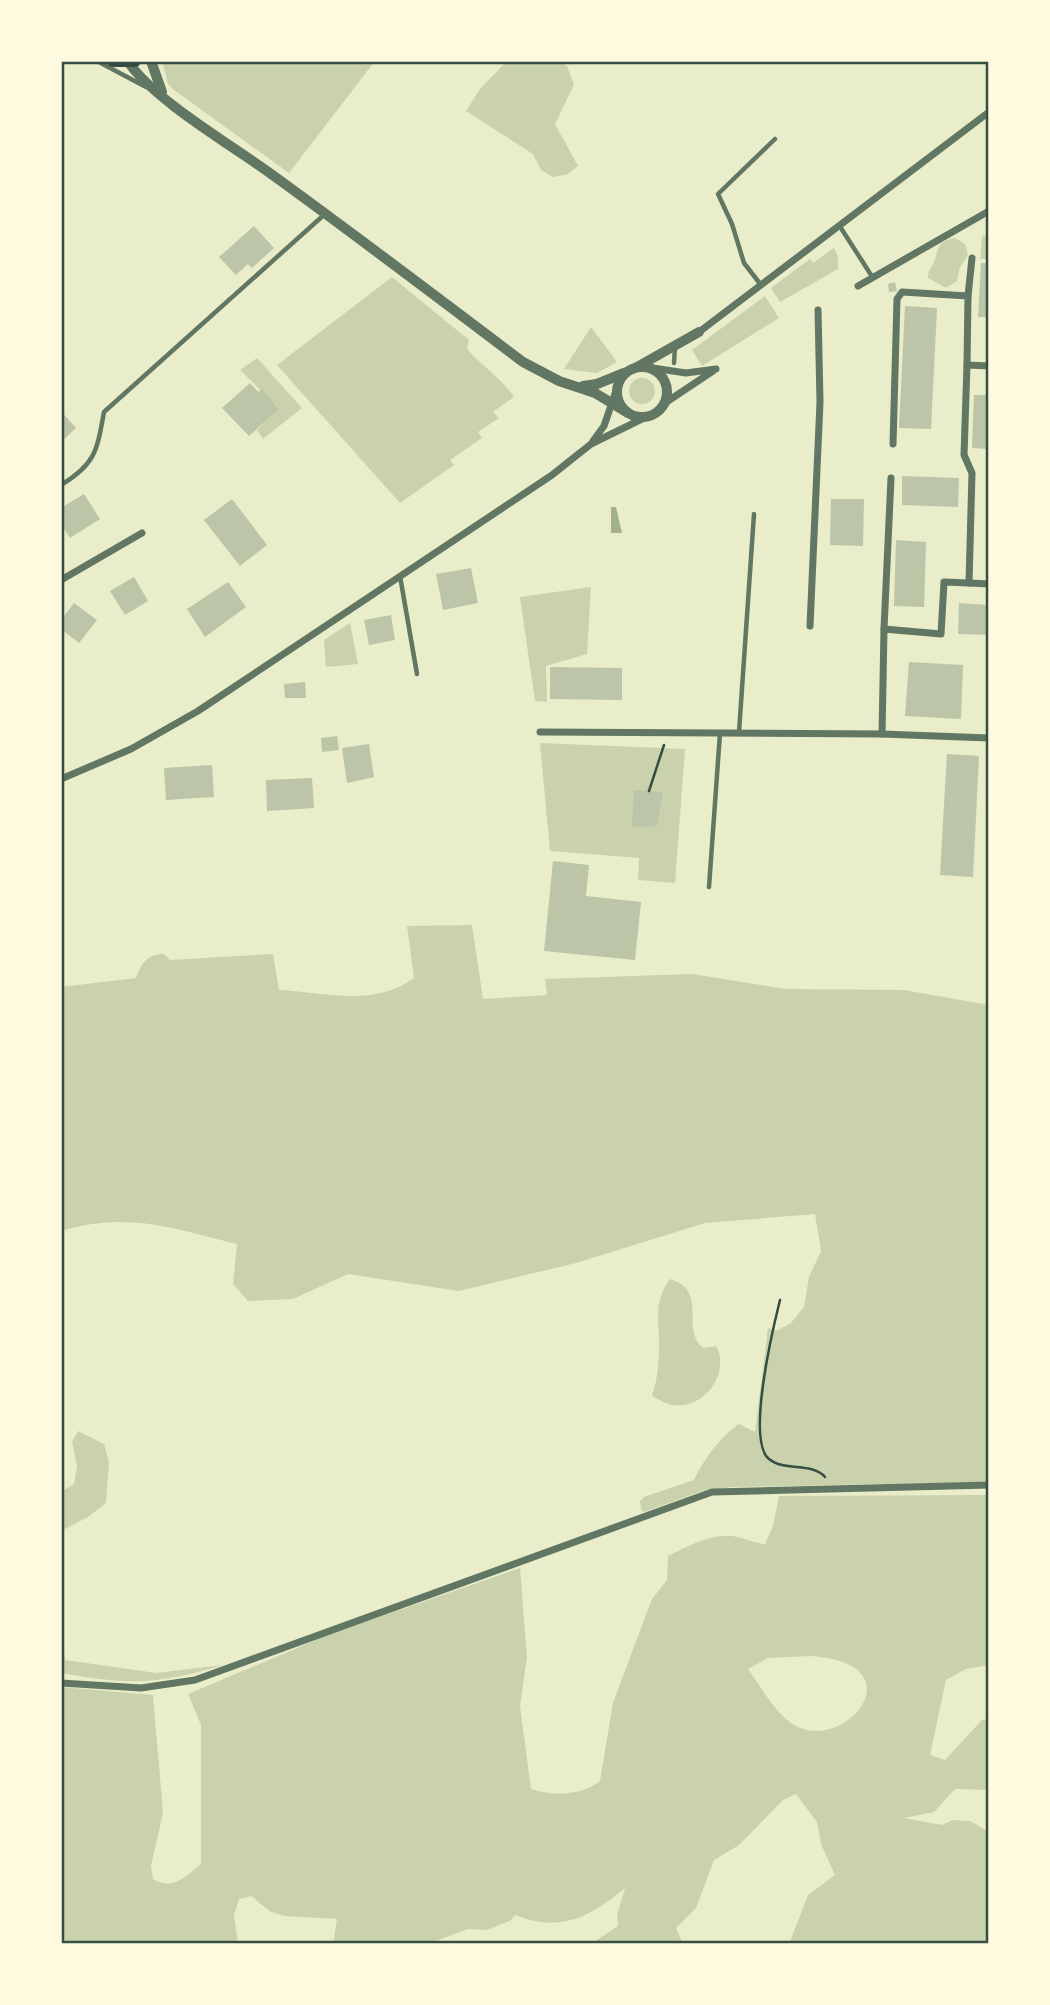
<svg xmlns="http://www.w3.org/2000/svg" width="1050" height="2005" font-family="'Exo 2',sans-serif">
<rect width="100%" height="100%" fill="#e9edc9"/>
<g fill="#cad2ad" fill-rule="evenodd">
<path d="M 162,61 L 375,61 L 289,173 L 174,90 L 168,84 Z"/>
<path d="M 507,61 L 561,61 L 567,66 L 574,85 L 555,124 L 578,166 L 568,174 L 553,177 L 541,170 L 533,154 L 466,111 L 480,89 Z"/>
<path d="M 989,233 L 989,259 L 980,259 L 982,237 Z"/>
<path d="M 955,238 L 965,244 L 968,255 L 960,267 L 957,281 L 946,288 L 928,278 C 928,270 931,269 934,262 C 939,248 937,241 955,238 Z"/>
<path d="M 834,248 L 838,256 L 838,269 L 780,302 L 771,288 L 810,259 L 813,263 Z"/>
<path d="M 392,277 L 469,340 L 467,349 C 482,366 501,378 514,397 L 493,412 L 499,418 L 478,432 L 482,438 L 450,460 L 454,465 L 400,503 L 277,365 Z"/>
<path d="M 765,296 L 779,318 L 702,366 L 692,350 Z"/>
<path d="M 591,327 L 617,362 L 597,373 L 564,369 Z"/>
<path d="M 257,358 L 302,408 L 263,439 L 257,430 L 279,408 L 240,370 Z"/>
<circle cx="642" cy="391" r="13"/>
<path d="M 591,587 L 587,654 L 546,666 L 547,702 L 535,701 L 520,597 Z"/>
<path d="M 350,623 L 358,664 L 326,667 L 324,640 Z"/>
<path d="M 540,743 L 685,749 L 675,883 L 638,880 L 639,858 L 550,851 Z"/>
<path d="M 472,925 L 483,999 L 547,995 L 545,979 L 692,974 L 786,989 L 904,990 L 989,1005 L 989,1482 L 733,1487 L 705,1490 L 644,1512 L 641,1509 L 640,1501 L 644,1497 L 694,1480 C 704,1459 720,1437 739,1424 L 755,1432 L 768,1328 L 776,1331 L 791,1323 L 804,1307 L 809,1277 L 821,1251 L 815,1214 L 705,1223 L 576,1263 L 459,1291 L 348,1274 L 293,1299 L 248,1301 L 233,1284 L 237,1244 C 172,1228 128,1211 61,1231 L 61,987 L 136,978 C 142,963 147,954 164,954 L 170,960 L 273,954 L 279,990 C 326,992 373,1008 414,978 L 407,926 Z"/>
<path d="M 670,1279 C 709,1291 680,1328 703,1348 L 716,1346 C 731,1373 704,1410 673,1405 C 666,1404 659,1400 652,1396 C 657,1382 659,1363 659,1347 C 660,1320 652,1304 670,1279 Z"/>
<path d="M 78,1431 L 104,1444 L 109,1462 L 106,1503 L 88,1517 L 61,1531 L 61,1492 L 74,1484 L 77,1466 L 72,1442 Z"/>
<path d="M 989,1495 L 989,1665 L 966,1669 L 946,1680 L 930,1755 L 945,1760 L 982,1720 L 989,1719 L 989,1790 L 955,1789 L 934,1812 L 904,1818 L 942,1825 L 953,1820 L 970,1821 L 989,1832 L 989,1944 L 789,1944 L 808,1895 L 835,1875 L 821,1844 L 817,1822 L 796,1794 L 783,1800 L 739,1845 L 714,1860 L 696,1908 L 676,1928 L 683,1944 L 591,1944 L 618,1926 L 617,1915 L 625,1888 C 590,1917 561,1933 515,1915 L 510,1921 L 486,1930 L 468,1929 L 428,1944 L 333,1944 L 337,1919 L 285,1916 L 271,1912 L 251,1896 L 239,1899 L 234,1915 L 238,1944 L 61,1944 L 61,1687 L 153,1695 L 163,1813 L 151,1866 L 153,1879 C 173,1891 185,1877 201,1864 L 201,1725 L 188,1694 L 328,1635 L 520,1568 L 527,1657 L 520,1706 L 531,1789 C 553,1796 581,1796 600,1781 L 613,1703 L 652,1599 L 667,1580 L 668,1556 C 689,1546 713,1531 738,1537 C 748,1540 755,1543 765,1544 L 773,1526 L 779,1496 ZM 809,1656 C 923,1662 842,1759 791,1723 C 773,1710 761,1687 748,1669 L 768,1658 Z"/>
<path d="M 62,1638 L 65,1660 L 156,1673 L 223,1665 C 156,1685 129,1685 61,1673 Z"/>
</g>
<path fill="#a3b18a" d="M 611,507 L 616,507 L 622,533 L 611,533 Z"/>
<g fill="#bcc5a7">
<path d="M 254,226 L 274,248 L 252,268 L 248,264 L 236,275 L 219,257 Z"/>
<path d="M 981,263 L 989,263 L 989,317 L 978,317 Z"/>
<path d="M 895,282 L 897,291 L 889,292 L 888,284 Z"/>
<path d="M 905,306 L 937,308 L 931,429 L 899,428 Z"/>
<path d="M 250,383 L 258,392 L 262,389 L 279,409 L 249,436 L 222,408 Z"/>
<path d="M 974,395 L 989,395 L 989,449 L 972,448 Z"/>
<path d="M 61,411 L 76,428 L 61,442 Z"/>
<path d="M 902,476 L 959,478 L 958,507 L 902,505 Z"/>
<path d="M 84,494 L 100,519 L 70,538 L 61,524 L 61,508 Z"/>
<path d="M 232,499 L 267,545 L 240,566 L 204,520 Z"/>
<path d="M 831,499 L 864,499 L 863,546 L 830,545 Z"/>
<path d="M 896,540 L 926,542 L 924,607 L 894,606 Z"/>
<path d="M 471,568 L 478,603 L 443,610 L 436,574 Z"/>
<path d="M 134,577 L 148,601 L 125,615 L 110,591 Z"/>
<path d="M 228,582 L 246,607 L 205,637 L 187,609 Z"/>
<path d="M 74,603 L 97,620 L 79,643 L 61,629 L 61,620 Z"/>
<path d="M 959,603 L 989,605 L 989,635 L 958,634 Z"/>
<path d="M 391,615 L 395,640 L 369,645 L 364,620 Z"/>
<path d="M 909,662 L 963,665 L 961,719 L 905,716 Z"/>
<path d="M 550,667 L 622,668 L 622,700 L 550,699 Z"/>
<path d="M 305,682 L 306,698 L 285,698 L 284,684 Z"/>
<path d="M 337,736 L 339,750 L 322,752 L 321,738 Z"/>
<path d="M 369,744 L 374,777 L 347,783 L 342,748 Z"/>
<path d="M 947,754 L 979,756 L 973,877 L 940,875 Z"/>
<path d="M 212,765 L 214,797 L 166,800 L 164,768 Z"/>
<path d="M 312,778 L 314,808 L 267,811 L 266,780 Z"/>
<path d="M 634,790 L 663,792 L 657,826 L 632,827 Z"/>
<path d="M 553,861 L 589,865 L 586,896 L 641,902 L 635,960 L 544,951 Z"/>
</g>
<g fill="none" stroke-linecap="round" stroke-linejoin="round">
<g stroke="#344e41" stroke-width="2.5">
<path d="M 649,791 L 664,745"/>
<path d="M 780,1300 C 773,1328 746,1441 769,1459 C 785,1472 812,1462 825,1477"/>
</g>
<g stroke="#617663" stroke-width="4.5">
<path d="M 97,61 L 146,87"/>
<path d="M 839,225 L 873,278"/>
<path d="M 761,285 L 744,263 L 732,224 L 718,194 L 775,139"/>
<path d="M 674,363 L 675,347"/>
<path d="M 61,485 C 96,464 97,450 104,412 L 325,214"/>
<path d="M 400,576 L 417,674"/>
<path d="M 739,732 L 754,514"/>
<path d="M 709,887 L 720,733"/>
</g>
<g stroke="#617663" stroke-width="7">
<path d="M 858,286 L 989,211"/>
<path d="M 968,296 L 972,258"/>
<path d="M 699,332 L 989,112"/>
<path d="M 646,367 L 686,373 L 716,369"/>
<path d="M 665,403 L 713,371"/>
<path d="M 593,441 L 604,426 L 617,388"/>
<path d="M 893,444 L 897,299 L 902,292 L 968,296 L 967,365 L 989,366"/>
<path d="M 61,580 L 142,533"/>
<path d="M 969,583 L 989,584"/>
<path d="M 810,626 L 820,402 L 818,310"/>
<path d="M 884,629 L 891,478"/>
<path d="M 540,732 L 882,734 L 989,738"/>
<path d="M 882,734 L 884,629 L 941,634 L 944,582 L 969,583 L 972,473 L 964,455 L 967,365"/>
<path d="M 61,779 L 131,749 L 198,711 L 552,475 L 591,444 L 646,417"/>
<path d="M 61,1683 L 141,1688 L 195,1680 L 712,1492 L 989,1485"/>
</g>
<g stroke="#617663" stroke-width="10">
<path d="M 151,61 L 162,92"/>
<path d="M 129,63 C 155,100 228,143 267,171 C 353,233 438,298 523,362 L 559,381 L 595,393 L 628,413"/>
<circle cx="642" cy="392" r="25"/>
<path d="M 637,367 L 699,332"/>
<path d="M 583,386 L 597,384 L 624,373"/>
</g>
<path stroke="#344e41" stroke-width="12" d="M 113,61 L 135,61"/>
</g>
<rect width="1050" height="2005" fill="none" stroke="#fefae0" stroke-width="126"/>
<rect x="63" y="63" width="924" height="1879" fill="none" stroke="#344e41" stroke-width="2.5"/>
</svg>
